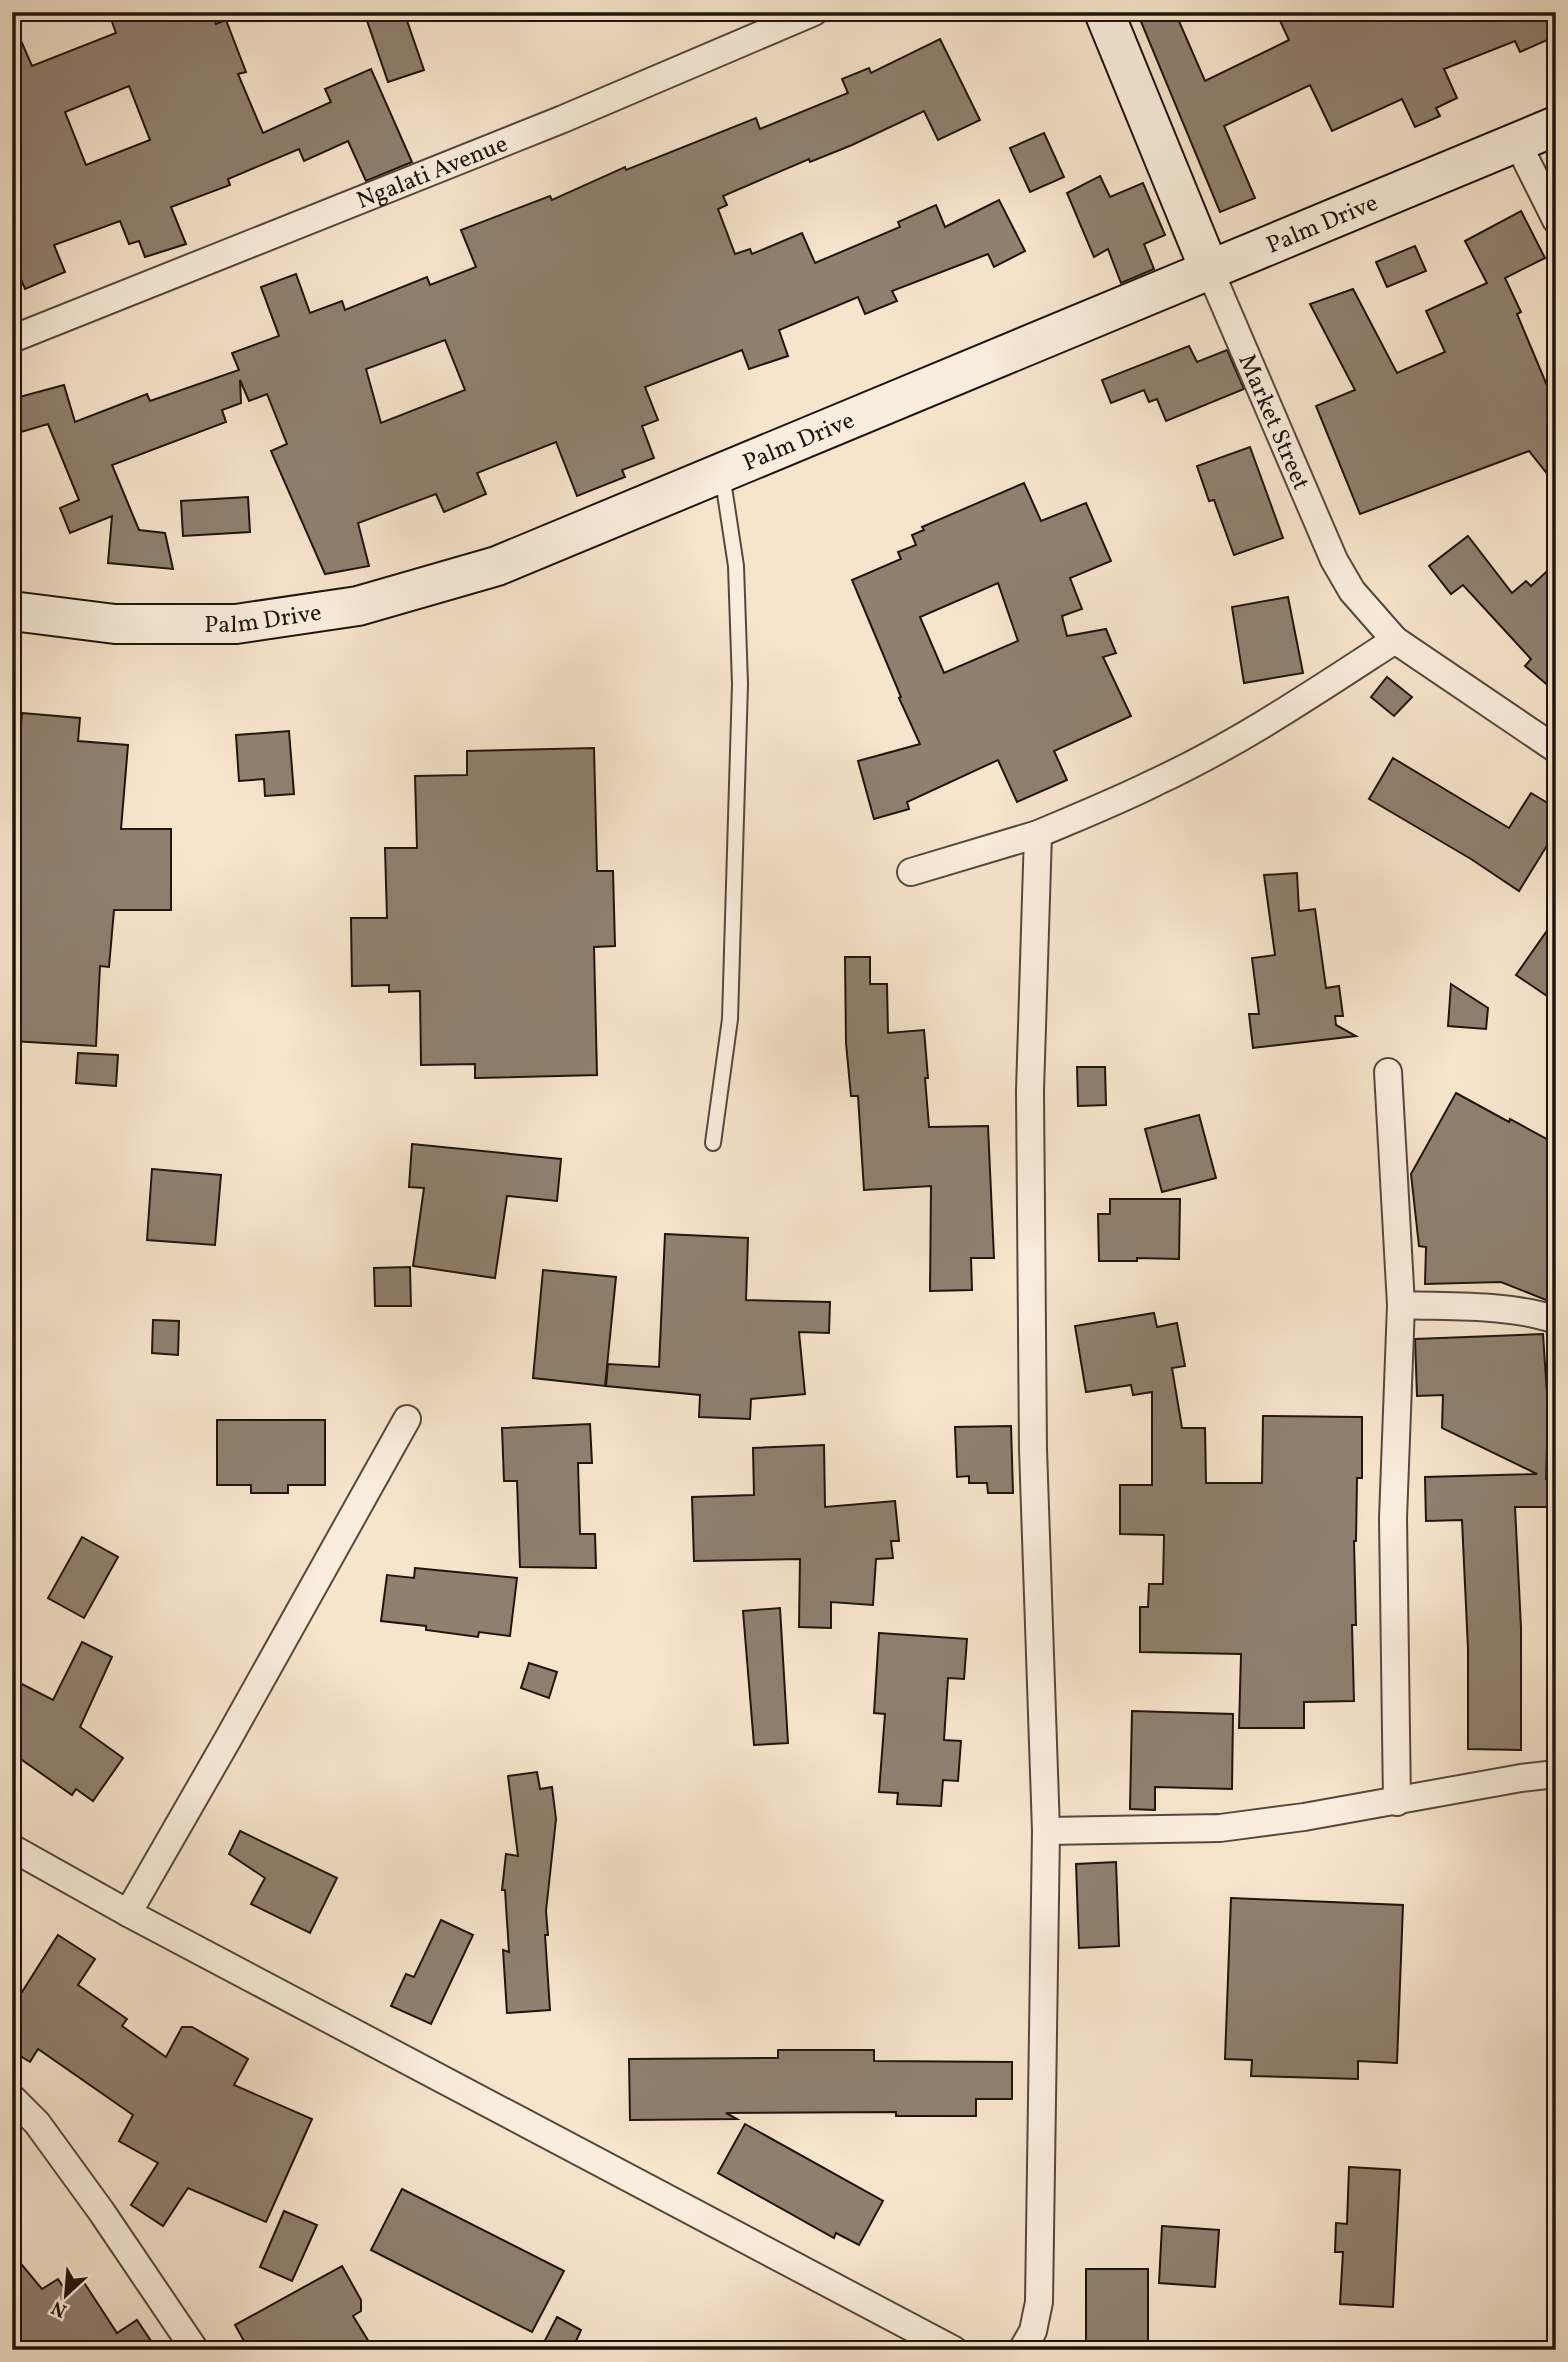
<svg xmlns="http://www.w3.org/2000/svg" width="1568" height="2362" font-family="Vollkorn,serif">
<rect width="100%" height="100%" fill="#f6e4cb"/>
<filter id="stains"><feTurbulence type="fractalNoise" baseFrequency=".00286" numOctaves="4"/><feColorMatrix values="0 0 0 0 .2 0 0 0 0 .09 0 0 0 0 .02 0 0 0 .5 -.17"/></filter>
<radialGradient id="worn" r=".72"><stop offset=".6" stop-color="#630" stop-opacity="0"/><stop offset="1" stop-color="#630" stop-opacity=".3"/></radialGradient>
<g fill="#8f8070" stroke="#20140e" stroke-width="2" fill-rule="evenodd">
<path d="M 129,12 L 211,12 L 216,24 L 226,20 L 246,72 L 238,74 L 263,133 L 331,102 L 325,89 L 371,69 L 412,162 L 366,181 L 348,141 L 304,161 L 299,149 L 228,179 L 230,185 L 171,207 L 186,244 L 145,257 L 139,241 L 129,244 L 120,221 L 54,245 L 65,272 L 25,289 L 12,258 L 12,20 L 32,66 L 116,33 L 111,19 ZM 129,86 L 150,140 L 86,165 L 65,112 Z"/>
<path d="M 364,12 L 404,12 L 424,70 L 388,82 Z"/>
<path d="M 1137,12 L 1175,12 L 1205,81 L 1289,40 L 1276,12 L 1339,12 L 1342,19 L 1368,12 L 1551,12 L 1556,23 L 1556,36 L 1520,52 L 1515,41 L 1444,69 L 1457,98 L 1436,108 L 1440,116 L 1415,127 L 1402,99 L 1332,131 L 1310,85 L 1224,126 L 1255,198 L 1220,212 Z"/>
<path d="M 940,39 L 980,120 L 938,140 L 924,111 L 852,145 L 810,162 L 809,159 L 723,196 L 727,205 L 718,209 L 735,254 L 750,249 L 752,254 L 802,233 L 815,263 L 900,227 L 898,222 L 936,205 L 945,227 L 999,200 L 1025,251 L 994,267 L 988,254 L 892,291 L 897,301 L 865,314 L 858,297 L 779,330 L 788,356 L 749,369 L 742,350 L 645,387 L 658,420 L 642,426 L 654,458 L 622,470 L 625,477 L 577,496 L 556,442 L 477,473 L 486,494 L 444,512 L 436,494 L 358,523 L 369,566 L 325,574 L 271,451 L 287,444 L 267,394 L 249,401 L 240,380 L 241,403 L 222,410 L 226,422 L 112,465 L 139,530 L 165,533 L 173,569 L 108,563 L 112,516 L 70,533 L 60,508 L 79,500 L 48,424 L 21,432 L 12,399 L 64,385 L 75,422 L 147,394 L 150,401 L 239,370 L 232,353 L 279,336 L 261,287 L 296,274 L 310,313 L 342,301 L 345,310 L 427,277 L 430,285 L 476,267 L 461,230 L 550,196 L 552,200 L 625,167 L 626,170 L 756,118 L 760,129 L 848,93 L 842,79 L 869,68 L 871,73 ZM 445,340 L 465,390 L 381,423 L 366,369 Z"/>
<path d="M 1044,133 L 1064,177 L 1030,192 L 1010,148 Z"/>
<path d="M 1100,176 L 1110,197 L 1143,183 L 1165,235 L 1144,244 L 1154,269 L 1121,283 L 1108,249 L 1094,257 L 1067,193 Z"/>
<path d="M 1521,211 L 1545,258 L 1505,278 L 1521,312 L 1517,314 L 1556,407 L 1556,485 L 1529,451 L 1360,514 L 1316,406 L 1355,390 L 1310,304 L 1353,289 L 1397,373 L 1445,352 L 1426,311 L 1487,283 L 1465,241 Z"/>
<path d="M 1415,246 L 1426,271 L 1387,287 L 1376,262 Z"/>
<path d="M 1189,346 L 1197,362 L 1227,350 L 1244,389 L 1166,421 L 1157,399 L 1149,402 L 1144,390 L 1111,403 L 1102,380 Z"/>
<path d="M 1250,447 L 1283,538 L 1234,555 L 1214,500 L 1209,501 L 1197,466 Z"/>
<path d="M 1024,483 L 1041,521 L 1086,503 L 1111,561 L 1070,578 L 1082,609 L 1062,616 L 1067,636 L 1106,629 L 1116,653 L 1103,657 L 1131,716 L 1054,751 L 1067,780 L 1017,802 L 998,760 L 907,802 L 909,809 L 874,819 L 858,761 L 920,744 L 899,698 L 901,697 L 852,580 L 901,559 L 898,552 L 916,545 L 912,535 L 924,530 L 922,527 ZM 998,583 L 1018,641 L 944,673 L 920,617 Z"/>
<path d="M 248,497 L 250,532 L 183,536 L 181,501 Z"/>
<path d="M 1468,536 L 1512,593 L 1526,581 L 1531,586 L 1556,563 L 1556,692 L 1525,666 L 1531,659 L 1463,585 L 1451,594 L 1429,566 Z"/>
<path d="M 1288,597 L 1303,673 L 1244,683 L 1232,607 Z"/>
<path d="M 1387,677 L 1412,697 L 1394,716 L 1371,697 Z"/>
<path d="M 22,713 L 80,718 L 78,741 L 128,745 L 121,829 L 171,829 L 171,910 L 114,910 L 109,967 L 100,966 L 96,1046 L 12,1041 L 12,735 L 20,736 Z"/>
<path d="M 289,731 L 294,794 L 265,796 L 264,779 L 239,781 L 236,735 Z"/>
<path d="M 594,748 L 597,871 L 613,871 L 615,946 L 594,947 L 597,1075 L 475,1078 L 475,1064 L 421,1065 L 420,991 L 389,992 L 389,985 L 352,986 L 351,918 L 387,918 L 385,848 L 417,848 L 415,776 L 467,775 L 467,751 Z"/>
<path d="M 1393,758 L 1509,828 L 1531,793 L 1556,808 L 1556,831 L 1519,891 L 1471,859 L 1369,799 Z"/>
<path d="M 1297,873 L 1299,911 L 1315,909 L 1326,988 L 1339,986 L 1343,1016 L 1335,1016 L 1336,1025 L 1356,1036 L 1253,1048 L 1249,1014 L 1259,1014 L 1252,958 L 1275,955 L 1264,875 Z"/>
<path d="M 1556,918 L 1556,1002 L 1516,975 Z"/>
<path d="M 845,957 L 870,957 L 870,984 L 887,984 L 888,1033 L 924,1030 L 928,1078 L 925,1078 L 929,1127 L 988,1126 L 994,1258 L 971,1258 L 972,1290 L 930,1291 L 931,1186 L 864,1190 L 858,1096 L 851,1096 L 846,1043 Z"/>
<path d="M 1451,984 L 1488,1008 L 1486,1029 L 1448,1026 Z"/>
<path d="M 78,1053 L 118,1055 L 116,1086 L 76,1083 Z"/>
<path d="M 1077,1067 L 1105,1067 L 1106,1105 L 1078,1106 Z"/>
<path d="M 1456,1093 L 1509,1122 L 1510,1119 L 1556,1144 L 1556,1304 L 1501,1282 L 1425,1284 L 1426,1247 L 1419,1246 L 1411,1174 Z"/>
<path d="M 1199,1115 L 1216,1178 L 1162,1192 L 1145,1129 Z"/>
<path d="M 412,1144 L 561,1159 L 557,1201 L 507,1196 L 495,1278 L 413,1266 L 424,1188 L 409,1187 Z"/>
<path d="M 152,1169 L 221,1175 L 215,1245 L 147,1240 Z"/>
<path d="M 1110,1199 L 1180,1199 L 1179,1259 L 1137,1258 L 1137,1261 L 1099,1261 L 1098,1214 L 1110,1214 Z"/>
<path d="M 665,1234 L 748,1238 L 746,1300 L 830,1302 L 829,1333 L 799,1332 L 805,1394 L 751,1399 L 750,1419 L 699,1417 L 700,1395 L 606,1386 L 608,1364 L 659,1367 Z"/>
<path d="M 410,1267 L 411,1306 L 375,1306 L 374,1268 Z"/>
<path d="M 543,1270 L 616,1277 L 605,1386 L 533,1378 Z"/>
<path d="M 1154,1313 L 1157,1327 L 1177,1323 L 1185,1366 L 1172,1368 L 1182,1428 L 1205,1428 L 1206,1483 L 1262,1483 L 1263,1416 L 1362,1417 L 1362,1478 L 1357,1478 L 1356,1541 L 1354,1541 L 1356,1625 L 1352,1625 L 1354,1701 L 1304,1702 L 1304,1728 L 1239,1728 L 1241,1654 L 1140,1652 L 1140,1607 L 1148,1607 L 1149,1584 L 1163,1584 L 1164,1535 L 1120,1534 L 1120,1485 L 1152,1485 L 1152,1392 L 1133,1395 L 1131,1385 L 1086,1392 L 1075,1326 Z"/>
<path d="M 153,1320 L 179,1321 L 178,1355 L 152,1353 Z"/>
<path d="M 1543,1334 L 1548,1409 L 1546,1479 L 1556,1479 L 1556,1507 L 1515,1507 L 1521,1628 L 1521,1750 L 1468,1749 L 1468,1649 L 1462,1520 L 1426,1521 L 1425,1477 L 1537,1474 L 1442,1428 L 1443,1395 L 1417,1396 L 1415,1339 Z"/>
<path d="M 217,1420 L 325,1420 L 325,1485 L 288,1485 L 288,1493 L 251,1493 L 251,1485 L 217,1485 Z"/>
<path d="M 590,1424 L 592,1463 L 578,1463 L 580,1534 L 595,1534 L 596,1568 L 520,1567 L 517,1481 L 504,1481 L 502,1428 Z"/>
<path d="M 1011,1426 L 1013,1493 L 988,1493 L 987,1483 L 969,1483 L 969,1476 L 957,1477 L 955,1427 Z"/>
<path d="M 824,1445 L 825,1507 L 895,1501 L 899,1541 L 891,1541 L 893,1558 L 876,1559 L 873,1605 L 831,1602 L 831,1628 L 799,1627 L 800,1559 L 694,1561 L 692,1497 L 754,1495 L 753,1448 Z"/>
<path d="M 82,1537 L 118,1557 L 84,1618 L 48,1598 Z"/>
<path d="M 415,1568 L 517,1578 L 510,1636 L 479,1632 L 478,1637 L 426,1630 L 426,1626 L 381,1621 L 387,1575 L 414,1578 Z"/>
<path d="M 780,1608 L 788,1743 L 754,1745 L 743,1611 Z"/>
<path d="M 879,1633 L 967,1639 L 964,1679 L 948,1678 L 944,1740 L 961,1741 L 958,1781 L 943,1780 L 941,1806 L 897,1804 L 898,1793 L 879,1792 L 885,1714 L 874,1713 Z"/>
<path d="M 82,1642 L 112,1657 L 80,1727 L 123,1758 L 93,1801 L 76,1789 L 72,1795 L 12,1753 L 12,1679 L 53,1700 Z"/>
<path d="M 529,1663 L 557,1672 L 549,1698 L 521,1688 Z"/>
<path d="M 1132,1711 L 1233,1714 L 1232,1789 L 1155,1787 L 1155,1810 L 1130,1809 Z"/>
<path d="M 537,1772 L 540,1789 L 552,1787 L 556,1819 L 546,1911 L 548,1935 L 545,1935 L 550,2010 L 507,2013 L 503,1950 L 509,1952 L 505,1890 L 502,1890 L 506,1854 L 518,1856 L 508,1776 Z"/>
<path d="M 240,1831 L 337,1878 L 310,1933 L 251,1904 L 265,1878 L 229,1854 Z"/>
<path d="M 1116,1862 L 1119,1946 L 1079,1948 L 1076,1864 Z"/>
<path d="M 1231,1898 L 1403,1905 L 1397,2063 L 1358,2061 L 1358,2079 L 1288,2077 L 1251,2076 L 1252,2060 L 1225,2059 Z"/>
<path d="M 441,1920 L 473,1935 L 431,2024 L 391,2006 L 406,1974 L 414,1977 Z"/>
<path d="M 58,1935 L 95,1959 L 78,1985 L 127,2019 L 122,2026 L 166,2057 L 182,2027 L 192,2027 L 248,2059 L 234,2085 L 312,2119 L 266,2222 L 188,2188 L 163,2226 L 131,2205 L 158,2163 L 119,2141 L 133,2115 L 38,2049 L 30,2062 L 12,2051 L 12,1986 L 22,1992 Z"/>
<path d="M 778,2050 L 874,2050 L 874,2061 L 1012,2062 L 1012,2099 L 976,2099 L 976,2116 L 896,2116 L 896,2112 L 726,2113 L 737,2119 L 630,2120 L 629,2059 L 778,2058 Z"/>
<path d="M 745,2124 L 883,2201 L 859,2245 L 836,2233 L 834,2238 L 718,2173 Z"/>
<path d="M 1349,2167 L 1400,2170 L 1393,2307 L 1340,2304 L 1343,2252 L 1335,2252 L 1336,2223 L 1347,2224 Z"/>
<path d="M 402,2189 L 564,2271 L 532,2332 L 371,2250 Z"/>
<path d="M 284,2211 L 317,2225 L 292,2281 L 260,2267 Z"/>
<path d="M 1162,2226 L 1219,2230 L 1215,2287 L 1159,2283 Z"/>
<path d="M 12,2253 L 42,2289 L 58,2279 L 64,2288 L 81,2278 L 117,2333 L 137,2320 L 157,2350 L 12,2350 Z"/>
<path d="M 342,2266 L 361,2300 L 361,2311 L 353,2316 L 374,2350 L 249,2350 L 235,2325 Z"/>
<rect x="1086" y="2269" width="62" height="81"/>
<path d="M 557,2317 L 581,2330 L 572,2350 L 540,2350 Z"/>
</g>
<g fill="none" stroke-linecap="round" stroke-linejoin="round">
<defs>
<path id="lane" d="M 713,1143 L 730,1019 L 740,684 L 736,566 L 722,474"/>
<g id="street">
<path d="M 1517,142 L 1556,220"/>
<path id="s1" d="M 1210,271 L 1334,560 L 1352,591 L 1395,640 L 1556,749"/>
<path id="s2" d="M 12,339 L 563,119 L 814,12"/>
<path d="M 911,872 L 1038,834"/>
<path d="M 1388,1072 L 1401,1305 L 1393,1518 L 1397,1802"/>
<path d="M 1401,1305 C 1450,1307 1510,1304 1556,1320"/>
<path d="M 1046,1831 L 1220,1828 L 1304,1817 L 1521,1778 L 1556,1774"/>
<path d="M 12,1848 L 128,1913 L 954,2350"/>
<path d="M 128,1913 L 228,1739 L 407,1419"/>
<path d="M 12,2098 L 37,2123 L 101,2211 L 195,2350"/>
<path d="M 1022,2350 L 1033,2331 L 1039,2302 L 1046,1831 L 1033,1449 L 1030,1091 L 1038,834 C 1078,817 1118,801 1156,782 C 1240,743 1318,690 1395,640"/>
</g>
<g id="secondary">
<path d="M 1104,12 L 1210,271"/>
<path id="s3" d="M 12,611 L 115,624 L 236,624 L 358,606 L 497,566 L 1556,126"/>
</g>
</defs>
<use href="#lane" stroke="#56483d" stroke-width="18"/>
<use href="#street" stroke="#56483d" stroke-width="30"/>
<use href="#secondary" stroke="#20140e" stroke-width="42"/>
<use href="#lane" stroke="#f9eddd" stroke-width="14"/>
<use href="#street" stroke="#f9eddd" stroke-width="26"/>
<use href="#secondary" stroke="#f9eddd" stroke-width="38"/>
</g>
<g text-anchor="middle" stroke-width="5" stroke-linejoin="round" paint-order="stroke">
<g font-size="24" fill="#20140e" stroke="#f9eddd">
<text dy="8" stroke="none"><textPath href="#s2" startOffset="452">Ngalati Avenue</textPath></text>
<text dy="8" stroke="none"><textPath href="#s3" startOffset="1386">Palm Drive</textPath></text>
<text dy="8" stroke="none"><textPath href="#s1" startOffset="164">Market Street</textPath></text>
<text dy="8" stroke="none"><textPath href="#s3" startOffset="819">Palm Drive</textPath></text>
<text dy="8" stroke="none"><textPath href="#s3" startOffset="252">Palm Drive</textPath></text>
</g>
</g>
<rect width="1568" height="2362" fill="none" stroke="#f6e4cb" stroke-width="42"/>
<rect x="14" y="14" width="1540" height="2334" fill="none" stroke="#20140e" stroke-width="3.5"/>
<rect x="21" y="21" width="1526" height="2320" fill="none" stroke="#20140e" stroke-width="2"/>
<g transform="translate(66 2295) rotate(206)" stroke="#f9eddd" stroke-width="5" paint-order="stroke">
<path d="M0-5L12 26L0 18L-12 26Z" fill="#20140e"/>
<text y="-10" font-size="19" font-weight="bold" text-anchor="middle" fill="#20140e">N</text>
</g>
<rect width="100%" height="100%" filter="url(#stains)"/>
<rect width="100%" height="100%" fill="url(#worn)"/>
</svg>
